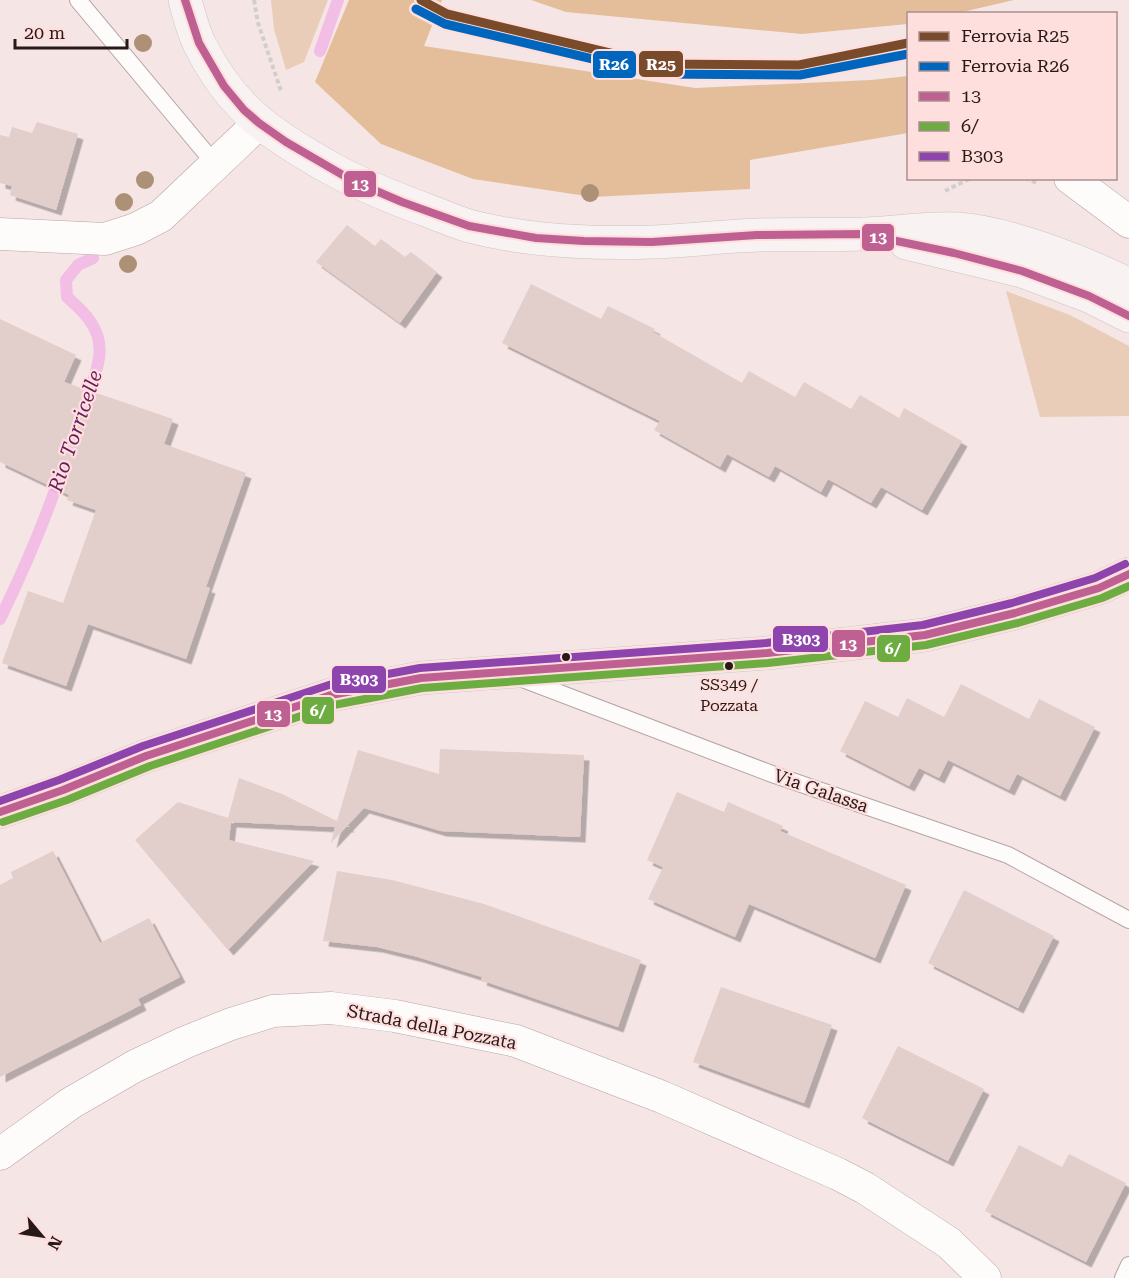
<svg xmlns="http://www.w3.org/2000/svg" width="1129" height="1278" font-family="'Roboto Serif',serif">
<defs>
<filter id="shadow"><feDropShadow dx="5.5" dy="5.5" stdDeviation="0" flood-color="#0004"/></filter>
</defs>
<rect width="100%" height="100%" fill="#f6e5e5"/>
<g fill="#e9cdb8">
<path d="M 271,0 L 328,0 L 304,62 L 286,70 L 274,29 Z"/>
<path d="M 1006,291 L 1070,315 L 1129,346 L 1129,416 L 1040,417 Z"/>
</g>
<g fill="#e4be9a">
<path d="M 349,0 L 442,0 L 424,46 L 695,88 L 871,80 L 908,76 L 908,133 L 750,160 L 750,189 L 593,197 L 473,179 L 381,144 L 315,82 Z"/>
<path d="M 531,0 L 1014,0 L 958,13 L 908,14 L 908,24 L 802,34 L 566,12 Z"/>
</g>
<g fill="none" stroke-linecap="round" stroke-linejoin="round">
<g stroke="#f2bee6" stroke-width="12">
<path d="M 320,51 L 338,0"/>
<path d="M 84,406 C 94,377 110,348 90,321 C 84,312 75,304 67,297 L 66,280 L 78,265 L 93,258"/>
<path d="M 0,619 C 23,572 44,523 61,473"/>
</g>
</g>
<g fill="#e2ceca" filter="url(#shadow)">
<path d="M 37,122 L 78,134 L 56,210 L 10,195 L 12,186 L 0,183 L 0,135 L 9,137 L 12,127 L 32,133 Z"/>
<path d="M 347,225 L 375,246 L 381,239 L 405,257 L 411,252 L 437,272 L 400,323 L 316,262 Z"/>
<path d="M 531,284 L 601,319 L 608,306 L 655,329 L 653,332 L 742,383 L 749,371 L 795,397 L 804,382 L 851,409 L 860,395 L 899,418 L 904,408 L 962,441 L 922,510 L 881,487 L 871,503 L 828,479 L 821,492 L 775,466 L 769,477 L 727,454 L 720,467 L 654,430 L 660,421 L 502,343 Z"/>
<path d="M 0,319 L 76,355 L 64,382 L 173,419 L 164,444 L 246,473 L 206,587 L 210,588 L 186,659 L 88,624 L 66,686 L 2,663 L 28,591 L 63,603 L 96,510 L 67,500 L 69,495 L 0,462 Z"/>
<path d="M 961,684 L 1029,719 L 1039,699 L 1095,727 L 1060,796 L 1017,774 L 1009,790 L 948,760 L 939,778 L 919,768 L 909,786 L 840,751 L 865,701 L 898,717 L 907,698 L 944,717 Z"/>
<path d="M 440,749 L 584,755 L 580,837 L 441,831 L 364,808 L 347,826 L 350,827 L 346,827 L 331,843 L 335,827 L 231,822 L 229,840 L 314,861 L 228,950 L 135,840 L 178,802 L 228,818 L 239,778 L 282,794 L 337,821 L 358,750 L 439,774 Z"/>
<path d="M 677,792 L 724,812 L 728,802 L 783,826 L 780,831 L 906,885 L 875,958 L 749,904 L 735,937 L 648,899 L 663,867 L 647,860 Z"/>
<path d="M 53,851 L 100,943 L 149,918 L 180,977 L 138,999 L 141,1005 L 0,1077 L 0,885 L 13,878 L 11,872 Z"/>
<path d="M 337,871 L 392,880 L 484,904 L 641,960 L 618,1027 L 481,980 L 482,977 L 418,957 L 377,947 L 323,941 Z"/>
<path d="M 964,890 L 1054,936 L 1018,1008 L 928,963 Z"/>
<path d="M 721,987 L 832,1025 L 804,1103 L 693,1062 Z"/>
<path d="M 898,1046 L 984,1089 L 948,1161 L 862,1118 Z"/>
<path d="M 1019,1145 L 1062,1167 L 1069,1154 L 1126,1183 L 1086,1262 L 985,1211 Z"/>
</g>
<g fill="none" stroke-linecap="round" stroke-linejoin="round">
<defs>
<g id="service">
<path d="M 78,0 L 215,164"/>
<path d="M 520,678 L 772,774 L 1008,855 L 1129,920"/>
<path d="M 1123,1278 L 1129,1265"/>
</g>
<g id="minor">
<path d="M 1070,178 L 1129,222"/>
<path d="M 0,234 L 105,239 L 136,229 L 161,216 L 259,123"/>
<path d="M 0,1154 L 71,1103 L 135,1066 L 186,1042 L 231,1024 L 273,1011 L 331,1008 L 395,1016 L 516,1041 L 662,1097 L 838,1174 L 865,1188 L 949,1243 L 985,1278"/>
</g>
<g id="primary">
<path d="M 185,0 C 189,15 193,31 200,45 C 232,109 271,135 332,169 C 363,186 396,199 429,211 C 442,216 455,222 469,226 C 526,241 594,244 653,242 C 688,241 723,236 758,235 C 793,234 829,235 864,234 C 896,233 927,227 959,229 C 1009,233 1084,262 1129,285"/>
<path d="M 906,243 L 1022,271 L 1089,296 L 1129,316"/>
<path d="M 0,812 L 63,790 L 146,756 L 331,695 L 421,678 L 767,653 L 925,635 L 1015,613 L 1099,588 L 1129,574"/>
</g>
</defs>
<use href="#service" stroke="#b4a6a5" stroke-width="18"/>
<use href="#minor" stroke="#b4a6a5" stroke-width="33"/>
<use href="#primary" stroke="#ccc3c3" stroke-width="34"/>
<g stroke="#d3cece" stroke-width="4" stroke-dasharray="4.5 3" stroke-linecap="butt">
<path d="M 254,0 L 258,23 L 281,91"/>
<path d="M 1025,178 L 1037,183"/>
<path d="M 945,191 L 971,178"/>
</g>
<use href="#service" stroke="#fefbfb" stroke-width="16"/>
<use href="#minor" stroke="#fefbfb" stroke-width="32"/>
<use href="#primary" stroke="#f8f2f3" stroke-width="33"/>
<defs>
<g id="bus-1">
<path d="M 185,0 L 199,43 L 224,86 L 244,110 L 259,123 L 286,142 L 353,181 L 402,202 L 469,226 L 536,238 L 584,241 L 652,242 L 757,235 L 863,234 L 954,253 L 1022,271 L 1089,296 L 1129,316"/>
<path d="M 0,812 L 63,790 L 146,756 L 331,695 L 421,678 L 767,653 L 925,635 L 1015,613 L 1099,588 L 1129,574"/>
</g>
<path id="bus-2" d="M 3,822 L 67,800 L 150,766 L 334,705 L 422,688 L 768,663 L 926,645 L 1018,623 L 1102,598 L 1129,586"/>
<path id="bus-3" d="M 0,801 L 59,780 L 143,746 L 329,685 L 420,668 L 766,643 L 923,625 L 1012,603 L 1095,578 L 1125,564"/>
</defs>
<use href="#bus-1" stroke="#fedfdd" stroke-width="12"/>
<use href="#bus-2" stroke="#fedfdd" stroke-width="12"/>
<use href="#bus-3" stroke="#fedfdd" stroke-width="12"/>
<use href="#bus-1" stroke="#bf6092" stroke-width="8"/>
<use href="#bus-2" stroke="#6cac40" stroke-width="8"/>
<use href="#bus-3" stroke="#8e44ad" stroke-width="8"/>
<defs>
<path id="rail-1" d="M 421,0 L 447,14 L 656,64 L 799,65 L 908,43"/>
<path id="rail-2" d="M 416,9 L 445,24 L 656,74 L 800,75 L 908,54"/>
</defs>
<use href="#rail-1" stroke="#fedfdd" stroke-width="14"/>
<use href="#rail-2" stroke="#fedfdd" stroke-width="14"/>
<use href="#rail-1" stroke="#7a4b2a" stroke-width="9"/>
<use href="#rail-2" stroke="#0065bd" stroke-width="9"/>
</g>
<g fill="#ad9176">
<circle cx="143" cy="43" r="9"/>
<circle cx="145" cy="180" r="9"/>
<circle cx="590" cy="193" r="9"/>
<circle cx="124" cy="202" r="9"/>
<circle cx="128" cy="264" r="9"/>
</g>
<g fill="#261918" stroke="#fedfdd" stroke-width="2">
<circle cx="566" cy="657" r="5"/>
<circle cx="729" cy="666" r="5"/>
</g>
<g text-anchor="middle" stroke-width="4.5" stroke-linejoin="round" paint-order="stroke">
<g font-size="16" fill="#261918" stroke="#fedfdd">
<text x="729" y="690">SS349 /<tspan x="729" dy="21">Pozzata</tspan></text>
</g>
<g font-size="18" fill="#261918" stroke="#fedfdd">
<text transform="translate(821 791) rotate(19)" y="6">Via Galassa</text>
<text transform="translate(432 1027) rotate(11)" y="6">Strada della Pozzata</text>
</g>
<g font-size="20" font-style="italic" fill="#681c60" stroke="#fedfdd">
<text transform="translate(75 431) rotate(-71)" y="7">Rio Torricelle</text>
</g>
</g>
<g stroke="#fedfdd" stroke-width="2">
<rect x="638" y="50" width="46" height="28" rx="6" fill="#7a4b2a"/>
<rect x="592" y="50" width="45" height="29" rx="6" fill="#0065bd"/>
<rect x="343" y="170" width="34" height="28" rx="6" fill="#bf6092"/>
<rect x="861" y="223" width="34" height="29" rx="6" fill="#bf6092"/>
<rect x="772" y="625" width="57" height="28" rx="6" fill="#8e44ad"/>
<rect x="831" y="629" width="35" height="29" rx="6" fill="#bf6092"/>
<rect x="876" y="634" width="35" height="29" rx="6" fill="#6cac40"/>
<rect x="331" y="665" width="56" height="29" rx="6" fill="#8e44ad"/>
<rect x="301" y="696" width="34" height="29" rx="6" fill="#6cac40"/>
<rect x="256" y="700" width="35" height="28" rx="6" fill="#bf6092"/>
</g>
<g font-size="16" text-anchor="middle" font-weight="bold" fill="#fff">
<text x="661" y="70">R25</text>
<text x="614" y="70">R26</text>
<text x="360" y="190">13</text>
<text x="878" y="243">13</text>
<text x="801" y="645">B303</text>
<text x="848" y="650">13</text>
<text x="893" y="654">6/</text>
<text x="359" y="685">B303</text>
<text x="318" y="716">6/</text>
<text x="273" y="720">13</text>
</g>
<rect x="907" y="12" width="210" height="168" fill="#fedfdd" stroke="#a8908e" stroke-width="1.5"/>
<rect x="919" y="32" width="30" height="9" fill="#7a4b2a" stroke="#a8908e" stroke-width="1.5"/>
<text x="961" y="42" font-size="18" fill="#261918">Ferrovia R25</text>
<rect x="919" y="62" width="30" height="9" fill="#0065bd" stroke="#a8908e" stroke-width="1.5"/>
<text x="961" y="72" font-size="18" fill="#261918">Ferrovia R26</text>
<rect x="919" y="92" width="30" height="9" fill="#bf6092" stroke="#a8908e" stroke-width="1.5"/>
<text x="961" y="102" font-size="18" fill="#261918">13</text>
<rect x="919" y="122" width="30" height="9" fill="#6cac40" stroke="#a8908e" stroke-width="1.5"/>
<text x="961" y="132" font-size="18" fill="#261918">6/</text>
<rect x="919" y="152" width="30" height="9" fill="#8e44ad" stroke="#a8908e" stroke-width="1.5"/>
<text x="961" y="162" font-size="18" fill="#261918">B303</text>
<g transform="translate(42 1236) rotate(119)" stroke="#fedfdd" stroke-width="4.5" paint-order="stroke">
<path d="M0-4.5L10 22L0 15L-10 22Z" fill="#261918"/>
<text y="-9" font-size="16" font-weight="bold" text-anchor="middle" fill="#261918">N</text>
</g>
<path d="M15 39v9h112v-9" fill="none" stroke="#261918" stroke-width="3"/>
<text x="24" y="39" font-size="18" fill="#261918" stroke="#fedfdd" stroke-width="4.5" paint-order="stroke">20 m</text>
</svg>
